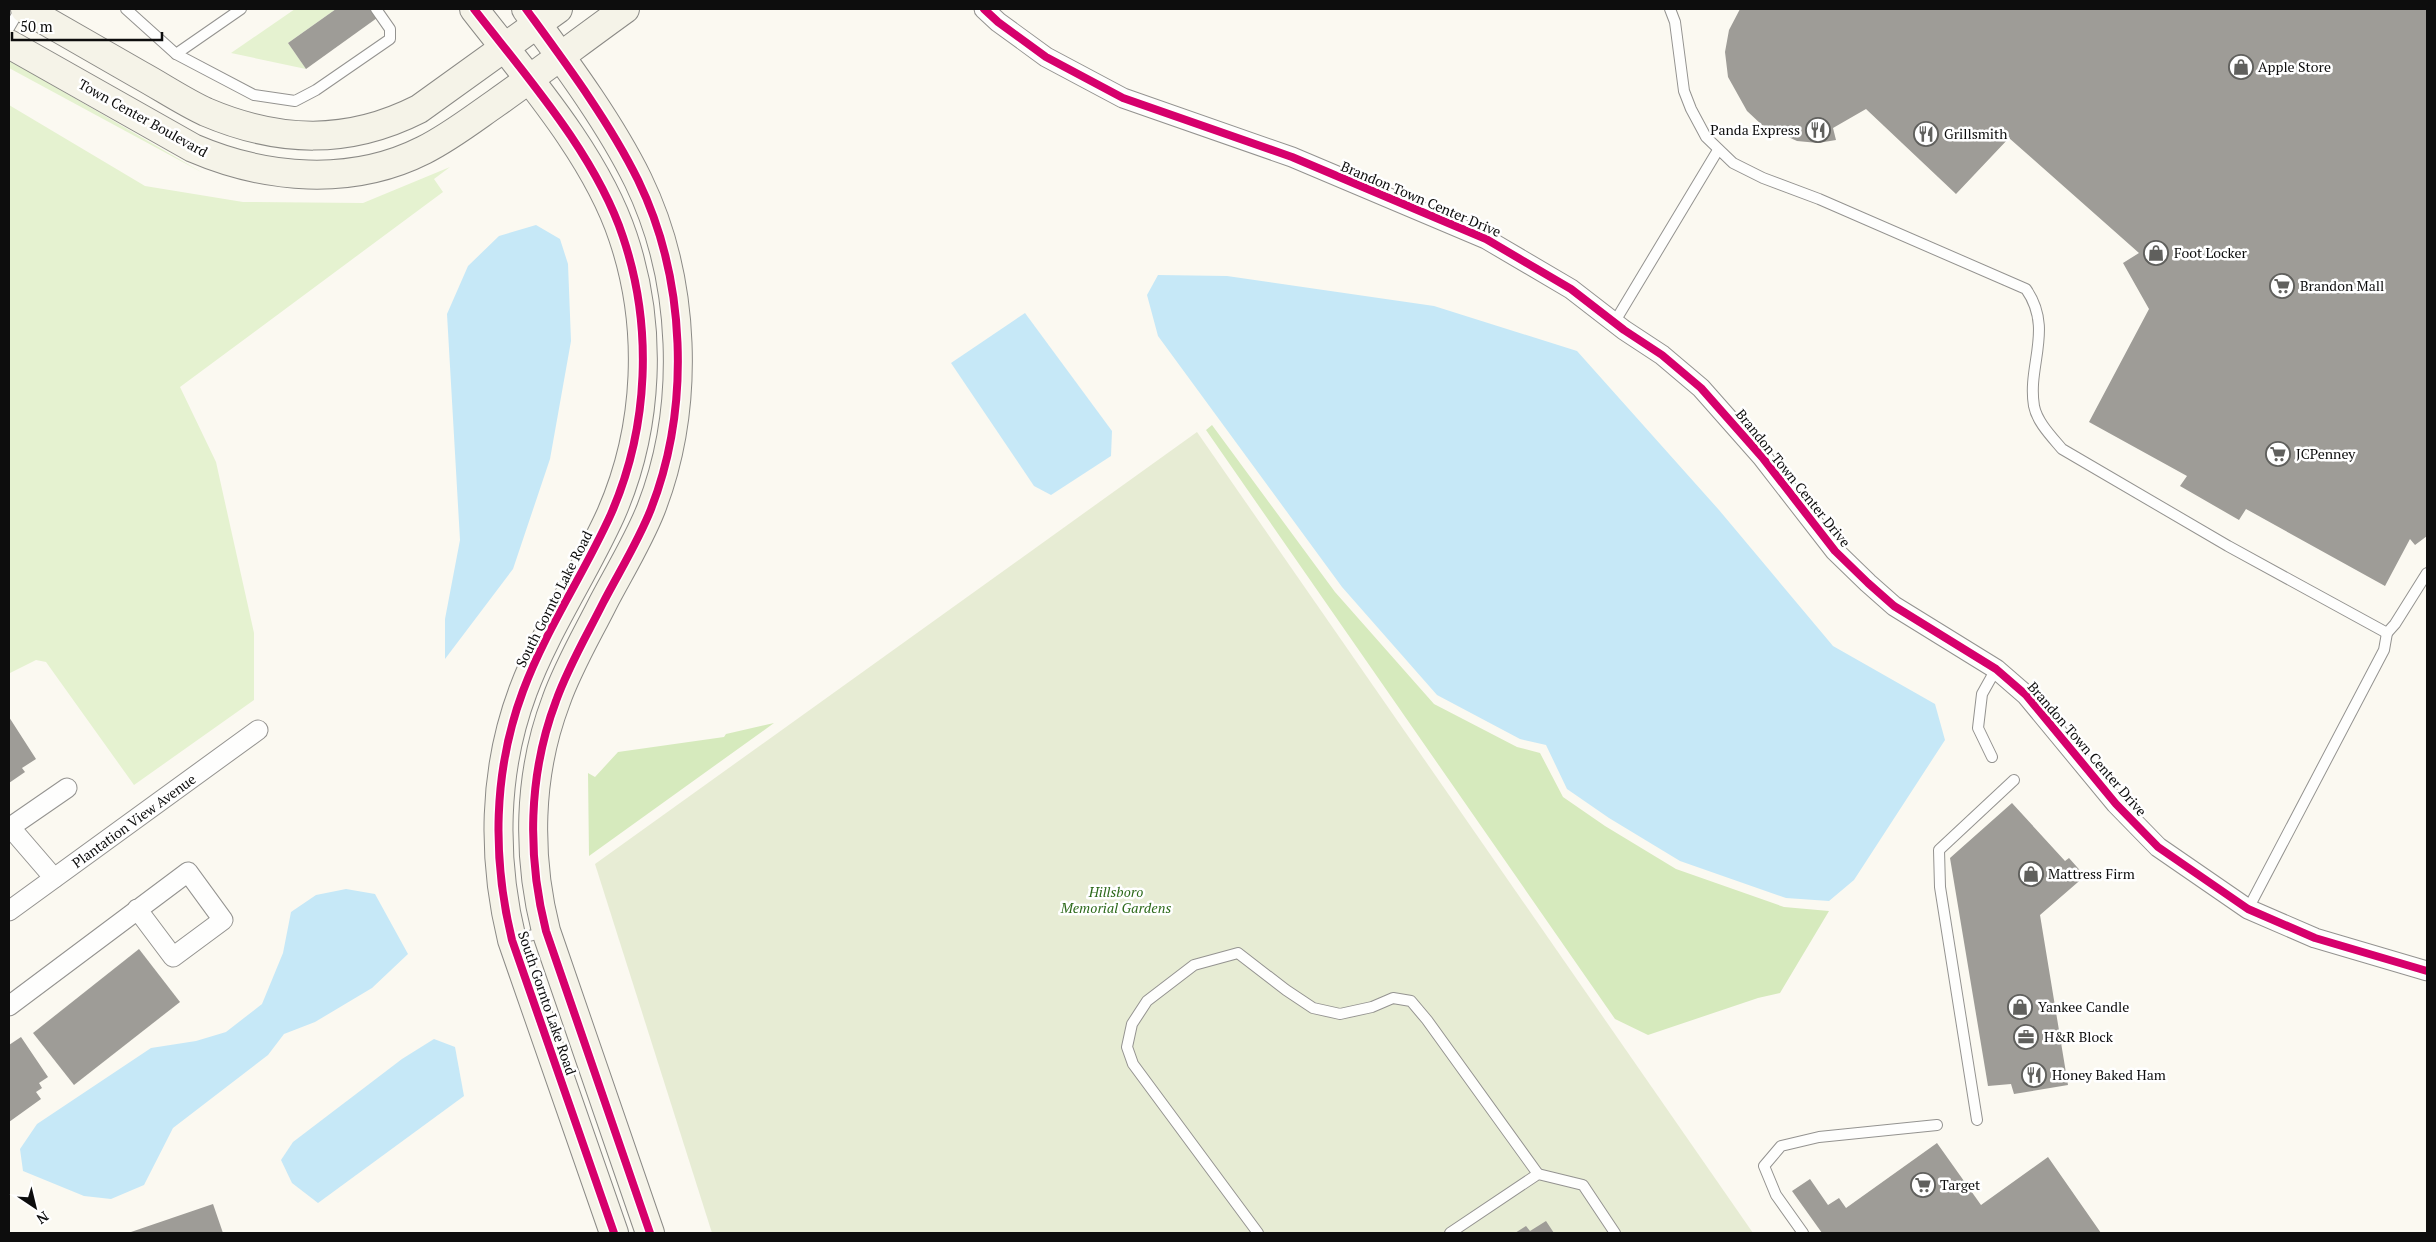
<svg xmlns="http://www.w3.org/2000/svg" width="2436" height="1242" font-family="'PT Serif',serif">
<rect width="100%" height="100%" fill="#fbf9f1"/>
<g fill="#e5f2d0">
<path d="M 295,9 L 336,9 L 288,43 L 306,69 L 231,53 Z"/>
<path d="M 9,60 L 203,173 L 9,68 Z"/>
<path d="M 9,105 L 145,186 L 243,202 L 363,203 L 450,167 L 434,179 L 443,192 L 180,387 L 216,462 L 254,633 L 254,700 L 134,785 L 46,662 L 36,660 L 10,673 L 9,671 Z"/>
</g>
<g fill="#d6eabd">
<path d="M 1212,425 L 1335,592 L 1434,704 L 1517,747 L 1540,753 L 1563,797 L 1605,826 L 1676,869 L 1784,907 L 1829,911 L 1780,993 L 1758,998 L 1648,1035 L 1615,1019 L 1206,430 Z"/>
<path d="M 774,723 L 589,856 L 588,773 L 595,777 L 618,752 L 724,737 L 726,734 Z"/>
</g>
<path fill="#e7ecd4" d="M 1197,432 L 1753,1233 L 712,1233 L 595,864 Z"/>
<g fill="#c6e8f7">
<path d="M 536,225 L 560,239 L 568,264 L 571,341 L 550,459 L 513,569 L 445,659 L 445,619 L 460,540 L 447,314 L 468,266 L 499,236 Z"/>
<path d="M 1158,275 L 1227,276 L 1434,306 L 1577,351 L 1719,510 L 1833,646 L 1935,704 L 1945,740 L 1854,880 L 1829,901 L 1786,898 L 1680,861 L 1609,818 L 1567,789 L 1546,745 L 1520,739 L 1437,695 L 1342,587 L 1158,336 L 1147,295 Z"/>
<path d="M 1025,313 L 1112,431 L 1111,456 L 1051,495 L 1034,486 L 951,363 Z"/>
<path d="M 346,889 L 375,894 L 408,954 L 372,988 L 315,1022 L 284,1034 L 268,1055 L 173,1128 L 144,1185 L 111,1199 L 84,1196 L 23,1171 L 20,1149 L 37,1124 L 151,1048 L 196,1041 L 226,1032 L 262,1004 L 283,953 L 291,912 L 316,895 Z"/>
<path d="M 434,1039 L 455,1047 L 464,1096 L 318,1203 L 292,1183 L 281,1160 L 293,1142 L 402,1059 Z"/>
</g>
<g fill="#9e9c97">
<path d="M 336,9 L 370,9 L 377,18 L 306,69 L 288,43 Z"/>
<path d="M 1740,9 L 2427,9 L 2427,536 L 2415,545 L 2410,539 L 2385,586 L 2246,509 L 2239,520 L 2180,486 L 2187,476 L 2089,422 L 2149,309 L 2123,263 L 2139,253 L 2009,138 L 1956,194 L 1866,109 L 1833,128 L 1836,140 L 1818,143 L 1797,141 L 1762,125 L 1747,111 L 1728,77 L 1725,52 L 1729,30 Z"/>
<path d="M 9,717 L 36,759 L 22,768 L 25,772 L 9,783 Z"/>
<path d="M 2012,803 L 2065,861 L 2069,858 L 2085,876 L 2040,915 L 2068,1085 L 2014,1094 L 2011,1084 L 1988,1086 L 1950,858 Z"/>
<path d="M 139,949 L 180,1002 L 74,1085 L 33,1033 Z"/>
<path d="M 21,1037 L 48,1077 L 39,1083 L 42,1088 L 36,1092 L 41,1099 L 9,1122 L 9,1045 Z"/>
<path d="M 1937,1143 L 1981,1205 L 2048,1157 L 2101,1233 L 1822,1233 L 1792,1191 L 1810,1179 L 1828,1205 L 1839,1198 L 1846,1208 Z"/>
<path d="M 213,1204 L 223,1233 L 128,1233 Z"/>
<path d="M 1546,1221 L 1554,1233 L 1515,1233 L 1526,1226 L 1530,1231 Z"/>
</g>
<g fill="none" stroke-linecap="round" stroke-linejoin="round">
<defs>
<g id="lane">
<path d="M 126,9 L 176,54 L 254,95 L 295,101 L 316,90 L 390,39 L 390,29 L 376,9"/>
<path d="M 1670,9 L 1675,22 L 1684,91 L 1691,109 L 1706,137 L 1733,163 L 1763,178 L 1819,199 L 2026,289 C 2054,329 2027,365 2034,406 C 2037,422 2052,437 2062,449 L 2228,546 L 2387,633 L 2395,624 L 2427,573"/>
<path d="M 9,28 L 20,9"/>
<path d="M 176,54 L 241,9"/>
<path d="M 1614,323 L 1718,150"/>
<path d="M 1992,757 L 1978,728 L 1982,694 L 1996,669"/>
<path d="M 2248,909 L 2384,650 L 2387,633"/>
<path d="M 513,940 L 545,932"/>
<path d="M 1977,1120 L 1940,887 L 1939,850 L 2014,780"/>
<path d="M 1258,1233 L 1133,1064 L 1127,1047 L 1132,1024 L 1147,1001 L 1194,965 L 1238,953 L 1286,990 L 1313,1008 L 1340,1014 L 1372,1007 L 1393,998 L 1411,1001 L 1427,1020 L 1538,1174"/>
<path d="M 1450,1233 L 1538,1174 L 1583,1185 L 1615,1233"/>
<path d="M 1803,1233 L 1776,1195 L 1764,1166 L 1781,1146 L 1819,1137 L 1937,1125"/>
</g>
<g id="street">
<path d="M 984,9 L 998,22 L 1046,57 L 1123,98 L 1292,157 L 1486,239 L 1571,289 L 1624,330 L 1662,355 L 1701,388 L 1762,457 L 1835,551 L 1868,583 L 1894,606 L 1996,669 L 2026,695 L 2116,804 L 2158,847 L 2248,909 L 2315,938 L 2427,971"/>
<path d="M 10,827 L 54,878"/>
<path d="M 9,828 L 67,788"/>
<path d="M 9,911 L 258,730"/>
<path d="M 9,1006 L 188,872 L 223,920 L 173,957 L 137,909"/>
</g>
<g id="secondary">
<path d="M 25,9 C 63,31 102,53 140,75 C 162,87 184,102 206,112 C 279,143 348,145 419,109 L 558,9"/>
<path d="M 474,9 C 526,76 596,155 623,237 C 653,326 649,427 611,514 C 584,574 546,629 523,691 C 493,771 492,858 512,940 L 614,1233"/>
<path d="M 526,9 C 564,61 609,121 638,180 C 686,279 691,406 651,509 C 638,542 619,572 603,603 C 587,635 568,667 556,701 C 528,775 527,856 546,931 L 650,1233"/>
<path d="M 9,44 L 193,148 C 265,179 351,187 424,150 C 450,137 473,119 496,103 C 540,72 582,40 625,9"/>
</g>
</defs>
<use href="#lane" stroke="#949390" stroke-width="12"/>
<use href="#street" stroke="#949390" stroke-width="21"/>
<use href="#secondary" stroke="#8b8a86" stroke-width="30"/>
<use href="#lane" stroke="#fefefd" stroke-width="10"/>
<use href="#street" stroke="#fefefd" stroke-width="19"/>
<use href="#secondary" stroke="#f5f3e8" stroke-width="28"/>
<defs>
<g id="cycleway">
<path d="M 474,9 C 526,76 596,155 623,237 C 653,326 649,427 611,514 C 584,574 546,629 523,691 C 493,771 492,858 512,940 L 614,1233"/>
<path d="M 526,9 C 564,61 609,121 638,180 C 686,279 691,406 651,509 C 638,542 619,572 603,603 C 587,635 568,667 556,701 C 528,775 527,856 546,931 L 650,1233"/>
<path d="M 984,9 L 998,22 L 1046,57 L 1123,98 L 1292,157 L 1486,239 L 1571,289 L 1624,330 L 1662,355 L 1701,388 L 1762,457 L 1835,551 L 1868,583 L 1894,606 L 1996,669 L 2026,695 L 2116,804 L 2158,847 L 2248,909 L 2315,938 L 2427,971"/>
</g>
</defs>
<use href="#cycleway" stroke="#fff" stroke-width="11"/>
<use href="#cycleway" stroke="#d6006c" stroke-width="8"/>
</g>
<defs>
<symbol id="shop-ring" viewBox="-11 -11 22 22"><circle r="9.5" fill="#fff" stroke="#60605d" stroke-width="1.5"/><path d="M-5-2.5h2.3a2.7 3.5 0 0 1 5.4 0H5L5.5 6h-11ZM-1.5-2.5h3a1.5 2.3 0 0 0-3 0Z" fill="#60605d"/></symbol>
<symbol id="restaurant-ring" viewBox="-11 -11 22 22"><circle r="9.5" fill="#fff" stroke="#60605d" stroke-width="1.5"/><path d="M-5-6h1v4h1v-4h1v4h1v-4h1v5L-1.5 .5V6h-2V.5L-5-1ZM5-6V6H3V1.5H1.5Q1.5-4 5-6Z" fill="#60605d"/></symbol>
<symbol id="supermarket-ring" viewBox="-11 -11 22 22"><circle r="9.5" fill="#fff" stroke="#60605d" stroke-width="1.5"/><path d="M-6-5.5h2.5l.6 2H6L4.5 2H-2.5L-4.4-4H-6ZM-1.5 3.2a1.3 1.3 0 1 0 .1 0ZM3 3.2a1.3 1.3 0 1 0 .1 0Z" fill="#60605d"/></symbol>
<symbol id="office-ring" viewBox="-11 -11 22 22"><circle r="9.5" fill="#fff" stroke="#60605d" stroke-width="1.5"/><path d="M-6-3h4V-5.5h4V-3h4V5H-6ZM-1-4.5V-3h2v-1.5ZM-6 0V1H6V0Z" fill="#60605d"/></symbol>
</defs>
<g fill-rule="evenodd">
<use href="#shop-ring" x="2227" y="53" width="28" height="28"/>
<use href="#restaurant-ring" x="1804" y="116" width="28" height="28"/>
<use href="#restaurant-ring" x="1912" y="120" width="28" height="28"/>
<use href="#shop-ring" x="2142" y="239" width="28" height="28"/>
<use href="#supermarket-ring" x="2268" y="272" width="28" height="28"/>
<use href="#supermarket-ring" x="2264" y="440" width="28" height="28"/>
<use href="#shop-ring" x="2017" y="860" width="28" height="28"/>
<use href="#shop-ring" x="2006" y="993" width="28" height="28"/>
<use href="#office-ring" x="2012" y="1023" width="28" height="28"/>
<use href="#restaurant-ring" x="2020" y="1061" width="28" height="28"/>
<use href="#supermarket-ring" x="1909" y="1171" width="28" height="28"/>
</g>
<g text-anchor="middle" stroke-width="5" stroke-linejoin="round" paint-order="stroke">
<g font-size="14" fill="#0d0d0d" stroke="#fff" text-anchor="start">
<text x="2258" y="72">Apple Store</text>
<text x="1800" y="135" text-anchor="end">Panda Express</text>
<text x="1944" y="139">Grillsmith</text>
<text x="2174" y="258">Foot Locker</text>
<text x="2300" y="291">Brandon Mall</text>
<text x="2296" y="459">JCPenney</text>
<text x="2048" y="879">Mattress Firm</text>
<text x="2038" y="1012">Yankee Candle</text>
<text x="2044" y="1042">H&amp;R Block</text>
<text x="2052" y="1080">Honey Baked Ham</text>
<text x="1940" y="1190">Target</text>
</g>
<g font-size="14" fill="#0d0d0d" stroke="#fff">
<text transform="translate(143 118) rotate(29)" y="5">Town Center Boulevard</text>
<text transform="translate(1421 199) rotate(23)" y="5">Brandon Town Center Drive</text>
<text transform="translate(1793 478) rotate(51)" y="5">Brandon Town Center Drive</text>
<text transform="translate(554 599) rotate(-63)" y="5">South Gornto Lake Road</text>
<text transform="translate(2087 749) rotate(49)" y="5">Brandon Town Center Drive</text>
<text transform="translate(134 821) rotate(-36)" y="5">Plantation View Avenue</text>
<text transform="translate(547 1003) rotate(71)" y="5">South Gornto Lake Road</text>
</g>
<g font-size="14" font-style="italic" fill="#2c691a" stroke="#fff">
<text x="1116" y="897">Hillsboro<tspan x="1116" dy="16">Memorial Gardens</tspan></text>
</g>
</g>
<rect width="2436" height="1242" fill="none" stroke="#0d0d0d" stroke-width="20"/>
<g transform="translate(35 1207) rotate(145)" stroke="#ffffff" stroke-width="4" paint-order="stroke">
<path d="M0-4L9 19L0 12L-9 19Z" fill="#0d0d0d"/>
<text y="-8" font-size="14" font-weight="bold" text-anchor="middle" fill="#0d0d0d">N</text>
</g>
<path d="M12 32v8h150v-8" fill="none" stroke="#0d0d0d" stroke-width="2.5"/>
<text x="20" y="32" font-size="15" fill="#0d0d0d" stroke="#ffffff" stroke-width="4" paint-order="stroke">50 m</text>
</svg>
